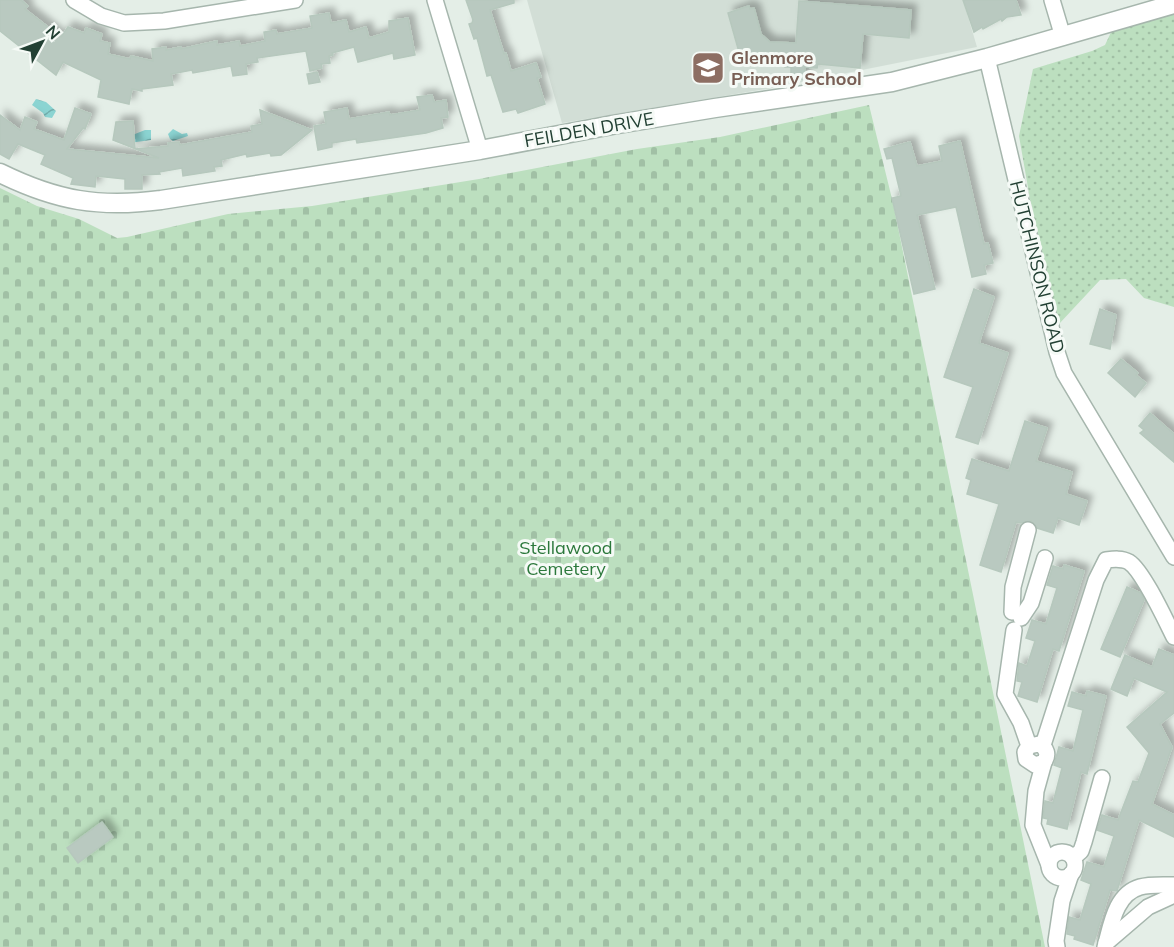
<svg xmlns="http://www.w3.org/2000/svg" width="1174" height="947" font-family="Mulish,sans-serif">
<defs>
<pattern id="cemetery-stones" width="16" height="16" patternUnits="userSpaceOnUse" patternTransform="scale(1.5)"><rect width="16" height="16" fill="#bcdfbf"/><path d="M2 7V4a2 2 0 0 1 4 0v3zM10 15v-3a2 2 0 0 1 4 0v3z" fill="#a1c0a5"/></pattern>
<pattern id="park-dots" width="8" height="8" patternUnits="userSpaceOnUse" patternTransform="scale(1.5)"><rect width="8" height="8" fill="#bcdfbf"/><path d="M2 2h.1M6 6h.1" fill="none" stroke="#a1c0a5" stroke-width="1.8" stroke-linecap="round"/></pattern>
<pattern id="water-waves" width="16" height="10" patternUnits="userSpaceOnUse" patternTransform="scale(1.5)"><rect width="16" height="10" fill="#8bd4d2"/><path d="M0 5q4-4 8 0t8 0" fill="none" stroke="#71adab"/></pattern>
<filter id="shadow"><feDropShadow dx="5.5" dy="-5.5" stdDeviation="3" flood-color="#0004"/></filter>
</defs>
<rect width="100%" height="100%" fill="#e4eee7"/>
<path fill="#d2ded6" d="M 527,0 L 963,0 L 977,47 L 772,88 L 562,123 Z"/>
<path fill="url(#cemetery-stones)" d="M 869,105 L 893,203 L 1045,947 L 0,947 L 0,188 L 37,206 L 79,219 L 117,238 L 127,237 L 228,214 L 312,206 L 479,179 L 637,149 L 720,137 Z"/>
<path fill="url(#park-dots)" d="M 1174,9 L 1174,307 L 1144,298 L 1126,279 L 1100,280 L 1059,324 L 1034,222 L 1019,136 L 1033,69 L 1092,51 L 1105,45 L 1114,26 Z"/>
<g fill="url(#water-waves)">
<path d="M 36,99 L 46,102 L 56,111 L 52,118 L 45,117 L 43,113 L 32,105 Z"/>
<path d="M 173,129 L 182,134 L 187,133 L 188,136 L 173,141 L 170,139 L 168,134 Z"/>
<path d="M 145,130 L 151,130 L 151,140 L 129,143 L 130,136 Z"/>
</g>
<g fill="#b9c9c0" stroke="#b6c8bd" stroke-width="1.5" filter="url(#shadow)">
<path d="M 0,0 L 21,0 L 28,6 L 25,9 L 61,37 L 68,27 L 84,33 L 86,28 L 102,34 L 100,41 L 110,43 L 108,54 L 130,59 L 131,56 L 153,61 L 152,49 L 166,47 L 166,50 L 181,47 L 181,49 L 217,41 L 217,45 L 239,41 L 240,46 L 265,41 L 264,32 L 276,30 L 277,34 L 312,28 L 310,16 L 329,13 L 331,23 L 346,20 L 349,32 L 366,27 L 369,38 L 389,32 L 389,21 L 408,18 L 415,55 L 394,59 L 393,53 L 358,62 L 354,47 L 332,53 L 333,55 L 329,56 L 330,63 L 321,64 L 322,68 L 310,71 L 306,51 L 257,58 L 258,62 L 246,64 L 247,74 L 233,76 L 231,66 L 193,73 L 192,70 L 171,74 L 173,85 L 142,89 L 142,91 L 132,89 L 129,104 L 98,97 L 101,80 L 63,62 L 56,75 L 0,31 Z"/>
<path d="M 466,0 L 514,0 L 514,3 L 490,10 L 504,54 L 506,53 L 511,71 L 536,63 L 541,77 L 537,78 L 545,104 L 518,113 L 516,109 L 503,112 L 491,75 L 487,76 L 477,38 L 474,39 L 469,24 L 472,23 L 473,20 Z"/>
<path d="M 963,0 L 1016,0 L 1021,15 L 1007,17 L 1002,21 L 1001,19 L 983,29 L 982,27 L 974,32 Z"/>
<path d="M 799,1 L 911,10 L 909,38 L 863,34 L 860,68 L 818,64 L 817,68 L 805,67 L 804,79 L 791,79 L 791,67 L 785,67 L 785,62 L 744,59 L 742,51 L 739,52 L 728,13 L 749,6 L 750,9 L 754,8 L 761,34 L 770,42 L 796,43 Z"/>
<path d="M 317,72 L 320,82 L 309,84 L 307,74 Z"/>
<path d="M 432,95 L 434,102 L 446,100 L 448,117 L 441,118 L 443,128 L 426,133 L 357,143 L 356,139 L 332,143 L 332,147 L 318,150 L 314,126 L 326,124 L 324,112 L 347,108 L 349,119 L 389,112 L 390,115 L 420,110 L 417,97 Z"/>
<path d="M 75,108 L 91,114 L 85,129 L 83,128 L 67,149 L 159,158 L 113,140 L 116,122 L 133,121 L 135,149 L 168,146 L 168,143 L 179,142 L 180,145 L 252,132 L 251,126 L 262,124 L 260,110 L 312,130 L 281,155 L 271,156 L 270,153 L 247,157 L 246,154 L 221,160 L 222,166 L 214,167 L 215,171 L 183,176 L 182,168 L 159,172 L 160,174 L 142,175 L 142,189 L 125,189 L 125,179 L 96,176 L 95,187 L 71,184 L 73,178 L 41,164 L 45,155 L 18,144 L 9,159 L 0,154 L 0,115 L 20,130 L 25,117 L 37,122 L 34,129 L 64,140 Z"/>
<path d="M 960,141 L 984,244 L 988,243 L 993,263 L 984,265 L 986,274 L 972,277 L 956,207 L 917,215 L 935,289 L 914,294 L 892,198 L 901,196 L 892,158 L 887,159 L 884,149 L 910,142 L 917,166 L 942,161 L 939,146 Z"/>
<path d="M 974,289 L 994,297 L 979,343 L 1008,353 L 978,444 L 956,437 L 973,387 L 944,377 Z"/>
<path d="M 1100,309 L 1116,315 L 1110,349 L 1090,344 Z"/>
<path d="M 1121,359 L 1138,373 L 1136,375 L 1146,383 L 1135,397 L 1108,373 Z"/>
<path d="M 1150,413 L 1174,434 L 1174,462 L 1140,433 L 1144,430 L 1139,426 Z"/>
<path d="M 1025,421 L 1047,428 L 1036,461 L 1072,472 L 1066,494 L 1087,501 L 1079,525 L 1058,518 L 1053,533 L 1037,528 L 1031,521 L 1021,523 L 1016,522 L 1001,572 L 980,565 L 999,504 L 967,494 L 971,480 L 966,478 L 972,459 L 1009,471 Z"/>
<path d="M 1064,565 L 1084,571 L 1059,651 L 1053,649 L 1037,702 L 1018,696 L 1022,682 L 1017,681 L 1019,663 L 1027,666 L 1035,641 L 1026,638 L 1032,620 L 1046,624 L 1057,588 L 1047,585 L 1053,566 L 1063,569 Z"/>
<path d="M 1127,587 L 1141,593 L 1144,600 L 1120,657 L 1101,649 Z"/>
<path d="M 1159,649 L 1174,655 L 1174,713 L 1160,724 L 1172,747 L 1152,804 L 1174,815 L 1174,837 L 1139,820 L 1117,891 L 1110,890 L 1093,945 L 1074,939 L 1075,936 L 1067,934 L 1069,917 L 1080,920 L 1091,884 L 1081,880 L 1087,862 L 1104,867 L 1114,836 L 1097,830 L 1102,815 L 1118,820 L 1133,781 L 1138,782 L 1149,753 L 1127,727 L 1167,692 L 1134,678 L 1127,696 L 1111,689 L 1125,655 L 1152,667 Z"/>
<path d="M 1087,691 L 1106,696 L 1087,774 L 1081,772 L 1067,829 L 1047,824 L 1048,819 L 1043,818 L 1045,801 L 1053,803 L 1062,768 L 1054,765 L 1059,747 L 1073,751 L 1083,710 L 1068,706 L 1072,692 L 1086,696 Z"/>
<path d="M 102,822 L 113,837 L 78,863 L 67,848 Z"/>
</g>
<g fill="none" stroke-linecap="round" stroke-linejoin="round">
<defs>
<g id="minor">
<path d="M 74,0 L 101,16 L 124,23 L 164,21 L 295,0"/>
<path d="M 435,0 L 480,150"/>
<path d="M 1052,0 L 1063,37"/>
<path d="M 987,58 L 1057,352 L 1064,373 L 1174,557"/>
<path d="M 1012,612 L 1013,587 L 1028,530"/>
<path d="M 1021,618 L 1031,603 L 1045,558"/>
<path d="M 1014,630 L 1005,694 L 1021,723 L 1029,746 L 1025,752 L 1026,759 L 1035,765 L 1044,762 C 1049,755 1047,748 1039,744 L 1029,746"/>
<path d="M 1043,745 L 1096,580 L 1106,560 C 1114,559 1122,558 1129,562 C 1143,571 1166,621 1174,637"/>
<path d="M 1044,762 L 1036,791 L 1033,825 L 1049,865"/>
<circle cx="1062" cy="865" r="13"/>
<path d="M 1073,858 L 1081,851 L 1084,842 L 1102,778"/>
<path d="M 1106,943 L 1148,907 L 1174,895"/>
<path d="M 1057,947 L 1056,941 L 1062,901 L 1071,874"/>
<path d="M 1105,947 C 1111,926 1115,894 1140,887 C 1150,884 1163,885 1174,885"/>
</g>
<path id="tertiary" d="M 0,173 C 57,201 99,208 161,200 L 480,150 L 612,125 L 715,108 L 892,82 L 987,58 L 1174,4"/>
</defs>
<use href="#minor" stroke="#a6b6ad" stroke-width="18"/>
<use href="#tertiary" stroke="#a6b6ad" stroke-width="21"/>
<use href="#minor" stroke="#fff" stroke-width="15"/>
<use href="#tertiary" stroke="#fff" stroke-width="18"/>
</g>
<defs>
<symbol id="school-square" viewBox="-11 -11 22 22"><rect x="-9" y="-9" width="18" height="18" rx="4" fill="#8d6e63" stroke="#f5faf6"/><path d="M0-5L7-2L0 1L-7-2ZM-4 1L0 2.5L4 1V4Q0 6-4 4Z" fill="#fff"/></symbol>
</defs>
<g fill-rule="evenodd">
<use href="#school-square" x="689" y="49" width="38" height="38"/>
</g>
<g text-anchor="middle" stroke-width="6" stroke-linejoin="round" paint-order="stroke">
<g font-size="18" font-weight="bold" fill="#785e54" stroke="#f5faf6" text-anchor="start">
<text x="731" y="64">Glenmore<tspan x="731" dy="21">Primary School</tspan></text>
</g>
<g font-size="18" fill="#224033" stroke="#f5faf6">
<text transform="translate(589 130) rotate(-10)" y="6">FEILDEN DRIVE</text>
<text transform="translate(1037 267) rotate(76)" y="6">HUTCHINSON ROAD</text>
</g>
<g font-size="18" fill="#2b783b" stroke="#f5faf6">
<text x="566" y="554">Stellawood<tspan x="566" dy="21">Cemetery</tspan></text>
</g>
</g>
<g transform="translate(42 42) rotate(49)" stroke="#f5faf6" stroke-width="4.5" paint-order="stroke">
<path d="M0-4.5L10 22L0 15L-10 22Z" fill="#224033"/>
<text y="-9" font-size="16" font-weight="bold" text-anchor="middle" fill="#224033">N</text>
</g>
</svg>
